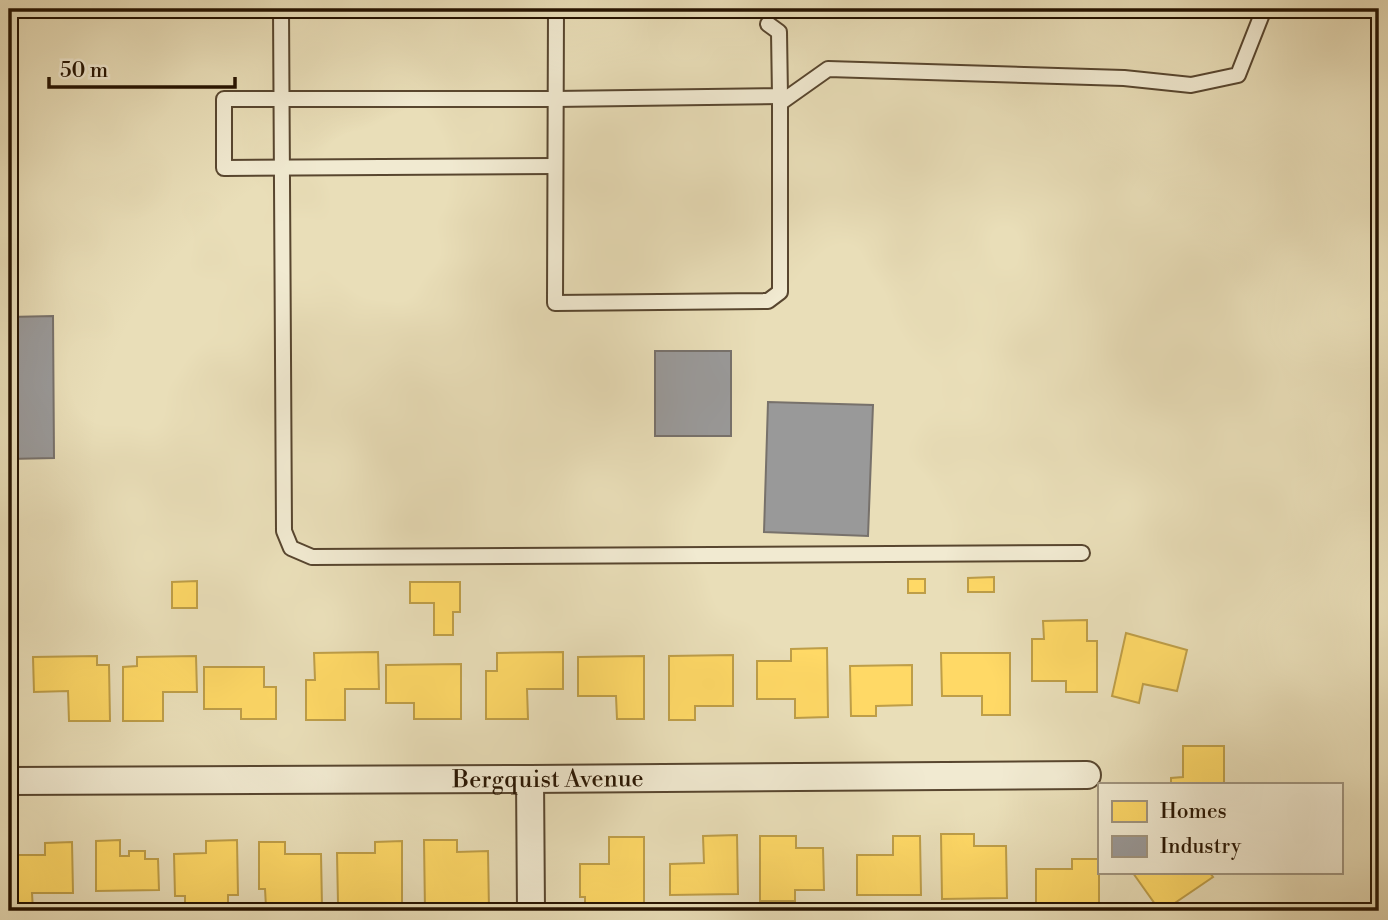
<svg xmlns="http://www.w3.org/2000/svg" width="1388" height="920" font-family="'Libre Bodoni',serif">
<rect width="100%" height="100%" fill="#e9deb8"/>
<filter id="stains"><feTurbulence type="fractalNoise" baseFrequency=".00286" numOctaves="4"/><feColorMatrix values="0 0 0 0 .2 0 0 0 0 .09 0 0 0 0 .02 0 0 0 .5 -.17"/></filter>
<radialGradient id="worn" r=".72"><stop offset=".6" stop-color="#630" stop-opacity="0"/><stop offset="1" stop-color="#630" stop-opacity=".3"/></radialGradient>
<g fill="#ffd966" stroke="#be9e48" stroke-width="2">
<path d="M 994,577 L 994,592 L 968,592 L 968,578 Z"/>
<rect x="908" y="579" width="17" height="14"/>
<path d="M 197,581 L 197,608 L 172,608 L 172,582 Z"/>
<path d="M 410,582 L 460,582 L 460,612 L 453,612 L 453,635 L 434,635 L 434,603 L 410,603 Z"/>
<path d="M 9,606 L 12,606 L 13,655 L 9,655 Z"/>
<path d="M 1087,620 L 1087,641 L 1097,641 L 1097,692 L 1066,692 L 1066,681 L 1032,681 L 1032,639 L 1044,639 L 1043,621 Z"/>
<path d="M 1126,633 L 1187,650 L 1177,691 L 1143,684 L 1139,703 L 1112,696 Z"/>
<path d="M 827,648 L 828,717 L 795,718 L 795,699 L 757,699 L 757,661 L 791,661 L 791,649 Z"/>
<path d="M 378,652 L 379,689 L 345,689 L 345,720 L 306,720 L 306,680 L 315,680 L 314,653 Z"/>
<path d="M 563,652 L 563,689 L 527,689 L 528,719 L 486,719 L 486,671 L 497,671 L 497,653 Z"/>
<path d="M 941,653 L 1010,653 L 1010,715 L 982,715 L 982,696 L 942,696 Z"/>
<path d="M 733,655 L 733,706 L 695,706 L 695,720 L 669,720 L 669,656 Z"/>
<path d="M 97,656 L 97,665 L 109,665 L 110,721 L 69,721 L 68,691 L 34,692 L 33,657 Z"/>
<path d="M 196,656 L 197,692 L 163,692 L 163,721 L 123,721 L 123,667 L 137,666 L 137,657 Z"/>
<path d="M 644,656 L 644,719 L 617,719 L 616,696 L 578,696 L 578,657 Z"/>
<path d="M 461,664 L 461,719 L 414,719 L 414,703 L 386,703 L 386,665 Z"/>
<path d="M 912,665 L 912,705 L 876,706 L 876,716 L 851,716 L 850,666 Z"/>
<path d="M 204,667 L 264,667 L 264,687 L 276,687 L 276,719 L 241,719 L 241,709 L 204,709 Z"/>
<path d="M 1183,746 L 1224,746 L 1224,785 L 1171,785 L 1171,778 L 1183,777 Z"/>
<path d="M 941,834 L 974,834 L 974,846 L 1006,846 L 1007,898 L 942,899 Z"/>
<path d="M 737,835 L 738,894 L 670,895 L 670,864 L 704,863 L 703,836 Z"/>
<path d="M 760,836 L 796,836 L 796,848 L 823,848 L 824,890 L 795,890 L 795,901 L 760,901 Z"/>
<path d="M 893,836 L 920,836 L 921,895 L 857,895 L 857,855 L 893,855 Z"/>
<path d="M 609,837 L 644,837 L 644,907 L 585,907 L 585,897 L 580,897 L 580,864 L 609,864 Z"/>
<path d="M 120,840 L 120,856 L 129,856 L 129,851 L 145,851 L 145,859 L 158,859 L 159,890 L 96,891 L 96,841 Z"/>
<path d="M 237,840 L 238,895 L 228,895 L 228,909 L 185,911 L 185,896 L 175,896 L 174,854 L 206,853 L 206,841 Z"/>
<path d="M 424,840 L 457,840 L 457,852 L 488,851 L 489,910 L 425,911 Z"/>
<path d="M 402,841 L 402,903 L 338,903 L 337,853 L 375,853 L 375,842 Z"/>
<path d="M 72,842 L 73,893 L 32,893 L 33,911 L 9,911 L 9,855 L 45,855 L 45,843 Z"/>
<path d="M 259,842 L 285,842 L 285,854 L 321,854 L 322,907 L 266,907 L 265,889 L 259,889 Z"/>
<path d="M 1072,859 L 1099,859 L 1099,911 L 1036,911 L 1036,869 L 1072,869 Z"/>
<path d="M 1133,873 L 1210,873 L 1213,877 L 1163,911 L 1160,911 Z"/>
</g>
<g fill="#999" stroke="#77716b" stroke-width="2">
<path d="M 53,316 L 54,458 L 9,459 L 9,317 Z"/>
<rect x="655" y="351" width="76" height="85"/>
<path d="M 768,402 L 873,405 L 868,536 L 764,532 Z"/>
</g>
<g fill="none" stroke-linecap="round" stroke-linejoin="round">
<defs>
<g id="lane">
<path d="M 281,9 L 284,531 L 291,548 L 312,557 L 1082,553"/>
<path d="M 556,9 L 555,303 L 768,301 L 780,292 L 780,96"/>
<path d="M 780,103 L 828,69 L 1124,78 L 1191,85 L 1238,75 L 1264,9"/>
<path d="M 555,166 L 224,168 L 224,99 L 555,99 L 780,96 L 779,32 L 768,24"/>
</g>
<g id="street">
<path d="M 530,779 L 531,911"/>
<path id="s1" d="M 9,781 L 530,779 L 1087,775"/>
</g>
</defs>
<use href="#lane" stroke="#58462f" stroke-width="18"/>
<use href="#street" stroke="#58462f" stroke-width="30"/>
<use href="#lane" stroke="#f1ead1" stroke-width="14"/>
<use href="#street" stroke="#f1ead1" stroke-width="26"/>
</g>
<g text-anchor="middle" stroke-width="7" stroke-linejoin="round" paint-order="stroke">
<g font-size="24" fill="#271401" stroke="#f1ead1">
<text dy="8" stroke="none"><textPath href="#s1" startOffset="539">Bergquist Avenue</textPath></text>
</g>
</g>
<rect width="1388" height="920" fill="none" stroke="#e9deb8" stroke-width="35"/>
<rect x="10" y="10" width="1367" height="899" fill="none" stroke="#271401" stroke-width="3.5"/>
<rect x="18" y="18" width="1353" height="885" fill="none" stroke="#271401" stroke-width="2"/>
<rect x="1098" y="783" width="245" height="91" fill="#f1ead1" stroke="#a0947e" stroke-width="2"/>
<rect x="1112" y="801" width="35" height="21" fill="#ffd966" stroke="#a0947e" stroke-width="2"/>
<text x="1160" y="818" font-size="21" fill="#271401">Homes</text>
<rect x="1112" y="836" width="35" height="21" fill="#999999" stroke="#a0947e" stroke-width="2"/>
<text x="1160" y="853" font-size="21" fill="#271401">Industry</text>
<path d="M49 77v10h186v-10" fill="none" stroke="#271401" stroke-width="3.5"/>
<text x="60" y="77" font-size="21" fill="#271401" stroke="#f1ead1" stroke-width="5" paint-order="stroke">50 m</text>
<rect width="100%" height="100%" filter="url(#stains)"/>
<rect width="100%" height="100%" fill="url(#worn)"/>
</svg>
